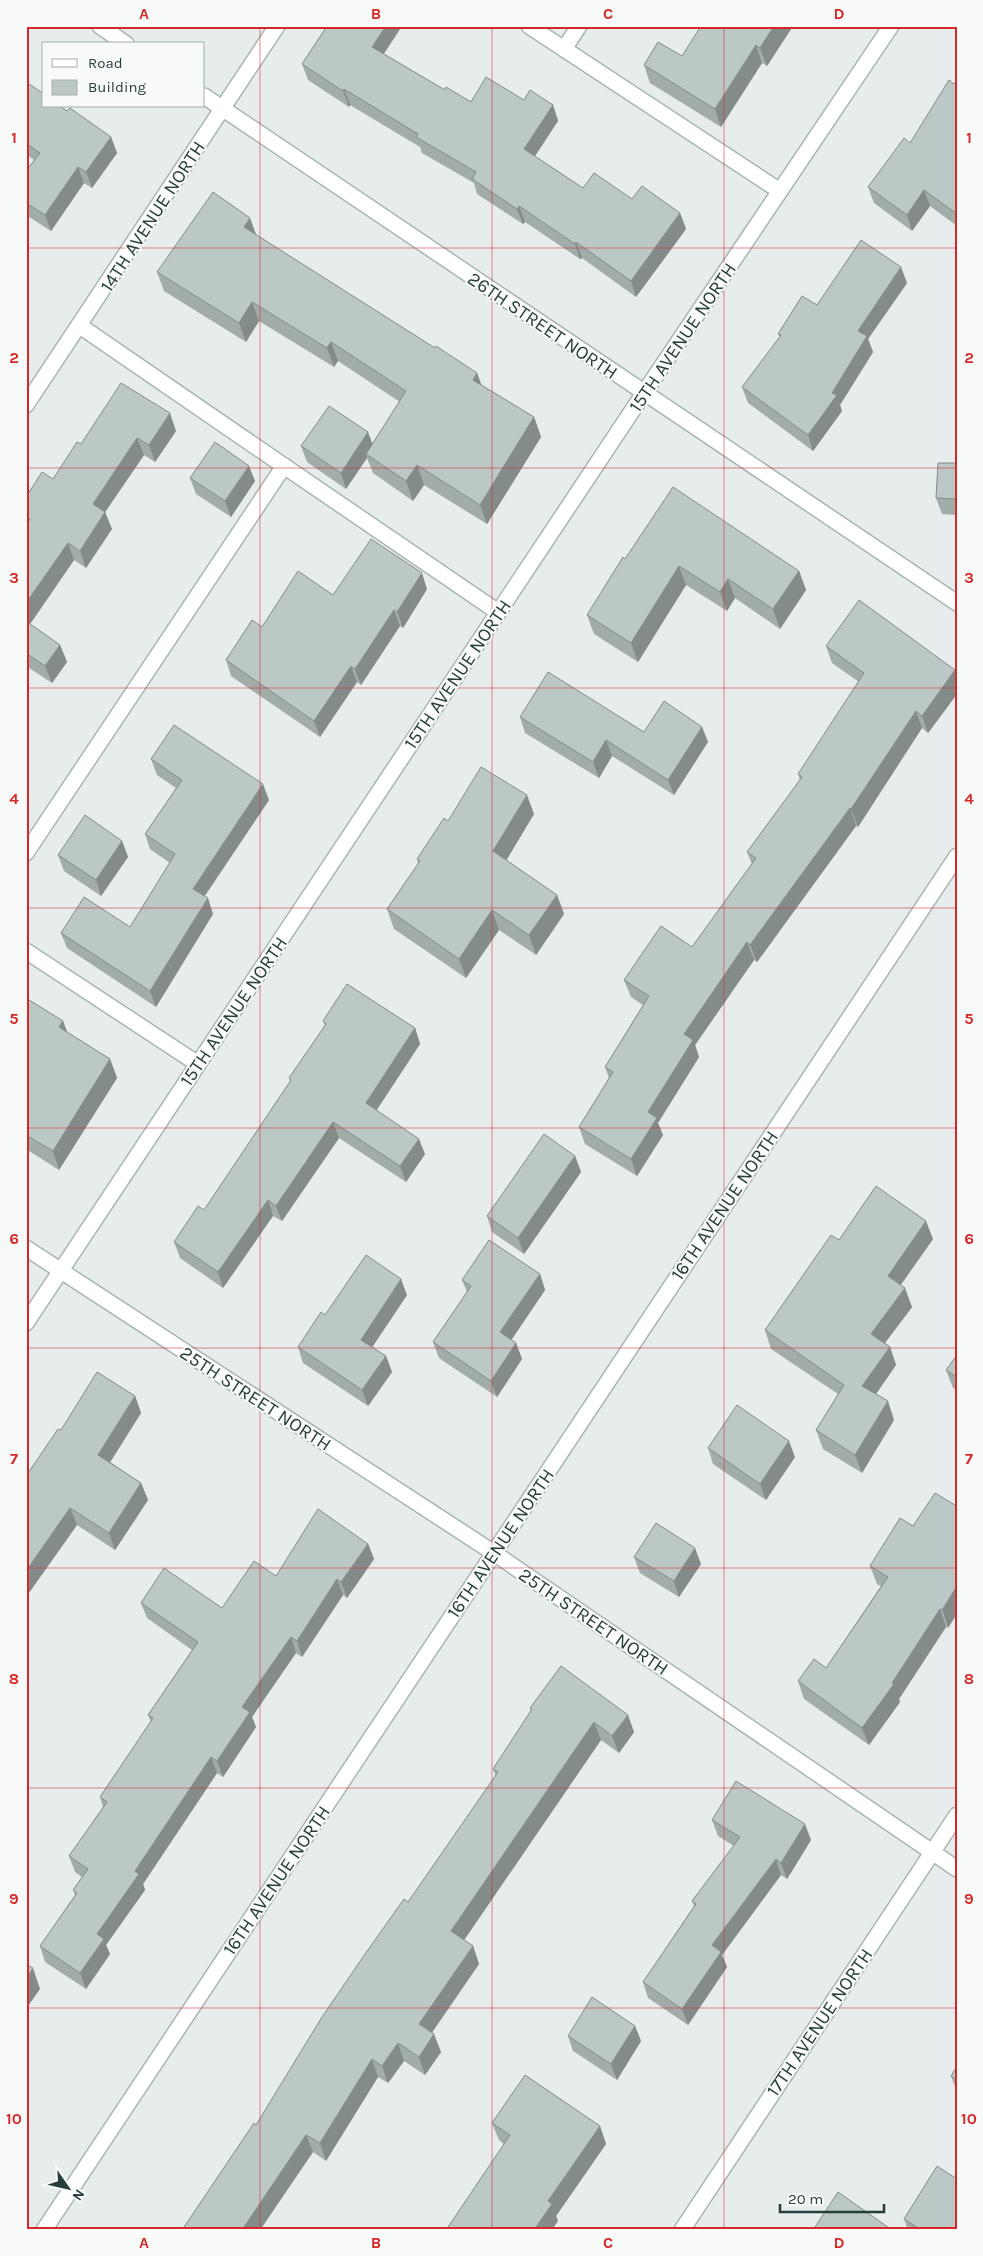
<svg xmlns="http://www.w3.org/2000/svg" width="983" height="2256" font-family="Karla,sans-serif">
<rect width="100%" height="100%" fill="#e6edec"/>
<g fill="none" stroke-linecap="round" stroke-linejoin="round">
<defs>
<g id="lane">
<path d="M 529,26 L 564,49 L 579,26"/>
<path d="M 564,49 L 780,191"/>
<path d="M 284,466 L 498,612"/>
<path d="M 26,853 L 284,466 L 80,326"/>
<path d="M 26,951 L 198,1064"/>
</g>
<g id="street">
<path d="M 100,26 L 126,44"/>
<path d="M 204,96 L 957,603"/>
<path d="M 26,405 L 277,26"/>
<path d="M 26,1248 L 494,1553 L 957,1869"/>
<path d="M 26,1323 L 644,393 L 891,26"/>
<path d="M 44,2230 L 957,856"/>
<path d="M 682,2230 L 957,1815"/>
</g>
</defs>
<use href="#lane" stroke="#a9b5b4" stroke-width="18"/>
<use href="#street" stroke="#a9b5b4" stroke-width="18"/>
<use href="#lane" stroke="#fff" stroke-width="15"/>
<use href="#street" stroke="#fff" stroke-width="15"/>
</g>
<g fill="#a2aca9">
<path d="M 327,26 L 402,26 L 384,54 L 445,90 L 471,102 L 524,100 L 553,105 L 558,121 L 535,156 L 583,188 L 632,199 L 680,213 L 686,229 L 636,297 L 582,258 L 580,259 L 525,222 L 523,224 L 477,194 L 474,183 L 422,153 L 420,147 L 350,105 L 349,107 L 308,80 L 302,64 Z"/>
<path d="M 793,26 L 767,66 L 762,63 L 721,127 L 650,83 L 644,65 L 682,56 Z"/>
<path d="M 957,80 L 957,226 L 930,206 L 912,231 L 874,203 L 868,187 L 910,143 Z"/>
<path d="M 26,82 L 67,111 L 111,137 L 117,153 L 92,188 L 84,183 L 51,231 L 26,215 L 26,171 L 34,160 L 26,154 Z"/>
<path d="M 257,236 L 435,348 L 477,373 L 481,385 L 534,417 L 541,437 L 487,524 L 424,485 L 413,501 L 373,473 L 367,458 L 346,489 L 307,462 L 301,446 L 372,444 L 400,402 L 338,361 L 334,367 L 259,321 L 246,342 L 164,291 L 157,272 Z"/>
<path d="M 907,283 L 868,339 L 873,352 L 840,405 L 842,411 L 813,451 L 748,403 L 742,387 L 780,337 L 778,334 L 817,305 Z"/>
<path d="M 176,431 L 155,462 L 144,455 L 105,512 L 112,529 L 86,568 L 74,560 L 30,624 L 60,645 L 67,662 L 52,683 L 26,666 L 26,497 L 53,479 L 81,444 Z"/>
<path d="M 957,463 L 957,515 L 942,514 L 936,498 Z"/>
<path d="M 190,478 L 255,481 L 231,517 L 196,494 Z"/>
<path d="M 625,559 L 799,571 L 806,590 L 780,629 L 735,598 L 727,611 L 686,585 L 638,662 L 594,634 L 587,615 Z"/>
<path d="M 427,589 L 403,628 L 400,626 L 361,685 L 357,682 L 320,737 L 231,676 L 226,660 L 262,627 L 333,595 Z"/>
<path d="M 826,646 L 955,670 L 957,675 L 957,694 L 928,733 L 922,728 L 858,827 L 856,826 L 757,962 L 754,960 L 695,1045 L 699,1057 L 658,1123 L 663,1135 L 637,1176 L 585,1144 L 579,1127 L 609,1078 L 605,1067 L 643,1005 L 631,997 L 624,980 L 692,947 L 752,864 L 747,852 L 800,780 L 798,774 L 859,682 L 832,663 Z"/>
<path d="M 520,717 L 644,732 L 702,727 L 708,742 L 674,795 L 612,756 L 599,778 L 525,733 Z"/>
<path d="M 151,759 L 269,800 L 205,896 L 213,914 L 156,1007 L 67,948 L 61,933 L 130,927 L 170,863 L 150,849 L 145,834 L 176,788 L 157,775 Z"/>
<path d="M 534,814 L 506,860 L 557,895 L 564,914 L 536,955 L 499,930 L 466,978 L 394,929 L 387,909 L 418,864 L 417,859 L 448,821 Z"/>
<path d="M 122,841 L 128,857 L 101,896 L 64,871 L 58,855 Z"/>
<path d="M 26,998 L 63,1021 L 67,1032 L 110,1059 L 117,1078 L 59,1170 L 26,1149 Z"/>
<path d="M 323,1021 L 415,1028 L 420,1044 L 377,1110 L 425,1154 L 406,1182 L 339,1138 L 282,1221 L 273,1216 L 223,1288 L 180,1258 L 174,1242 L 204,1210 L 290,1082 L 289,1078 L 325,1026 Z"/>
<path d="M 575,1156 L 581,1172 L 524,1254 L 492,1232 L 487,1216 Z"/>
<path d="M 933,1239 L 901,1285 L 912,1307 L 885,1343 L 890,1347 L 896,1365 L 876,1394 L 894,1420 L 862,1473 L 823,1449 L 816,1430 L 838,1394 L 771,1349 L 765,1330 L 839,1240 Z"/>
<path d="M 540,1274 L 545,1290 L 511,1340 L 516,1343 L 522,1359 L 497,1397 L 439,1358 L 433,1342 L 467,1292 L 462,1280 Z"/>
<path d="M 407,1295 L 372,1347 L 386,1356 L 392,1372 L 368,1406 L 303,1363 L 298,1347 L 325,1315 Z"/>
<path d="M 957,1355 L 957,1390 L 953,1388 L 946,1370 Z"/>
<path d="M 135,1396 L 141,1413 L 110,1462 L 141,1483 L 148,1500 L 115,1550 L 77,1525 L 26,1597 L 61,1430 Z"/>
<path d="M 708,1448 L 795,1457 L 766,1500 L 713,1464 Z"/>
<path d="M 913,1526 L 948,1628 L 946,1627 L 899,1699 L 900,1702 L 869,1745 L 804,1699 L 798,1681 L 826,1668 L 881,1586 L 877,1584 L 870,1566 Z"/>
<path d="M 368,1544 L 374,1559 L 347,1598 L 343,1595 L 302,1657 L 296,1653 L 252,1717 L 256,1727 L 223,1777 L 217,1773 L 143,1884 L 145,1890 L 106,1945 L 110,1954 L 86,1989 L 45,1962 L 40,1946 L 75,1895 L 73,1890 L 82,1877 L 75,1872 L 69,1856 L 103,1807 L 100,1797 L 151,1722 L 148,1715 L 192,1650 L 147,1618 L 141,1603 L 222,1608 L 276,1576 Z"/>
<path d="M 634,1557 L 701,1564 L 679,1597 L 640,1573 Z"/>
<path d="M 530,1708 L 634,1732 L 619,1753 L 601,1740 L 464,1940 L 473,1946 L 479,1964 L 432,2033 L 441,2052 L 425,2075 L 404,2061 L 388,2083 L 378,2077 L 326,2161 L 313,2152 L 260,2230 L 182,2230 L 256,2125 L 496,1776 L 493,1769 L 531,1711 Z"/>
<path d="M 712,1820 L 811,1840 L 787,1879 L 781,1875 L 722,1955 L 727,1967 L 688,2025 L 648,1998 L 643,1982 L 694,1906 L 692,1901 L 734,1846 L 718,1836 Z"/>
<path d="M 635,2026 L 641,2041 L 617,2080 L 573,2051 L 568,2036 Z"/>
<path d="M 957,2066 L 957,2092 L 951,2076 Z"/>
<path d="M 492,2123 L 600,2126 L 606,2144 L 556,2216 L 558,2221 L 504,2144 L 499,2140 Z"/>
<path d="M 904,2219 L 957,2230 L 908,2230 Z"/>
</g>
<g fill="#848c8a">
<path d="M 386,26 L 402,26 L 378,62 L 372,47 Z"/>
<path d="M 774,26 L 793,26 L 767,66 L 760,48 Z"/>
<path d="M 756,45 L 762,63 L 721,127 L 715,109 Z"/>
<path d="M 344,89 L 350,105 L 349,107 L 343,91 Z"/>
<path d="M 553,105 L 558,121 L 529,165 L 524,149 Z"/>
<path d="M 111,137 L 117,153 L 92,188 L 86,172 Z"/>
<path d="M 78,167 L 84,183 L 51,231 L 45,215 Z"/>
<path d="M 924,190 L 930,206 L 912,231 L 907,215 Z"/>
<path d="M 519,206 L 525,222 L 523,224 L 517,209 Z"/>
<path d="M 680,213 L 686,229 L 636,297 L 631,281 Z"/>
<path d="M 250,218 L 257,237 L 244,227 Z"/>
<path d="M 576,242 L 582,258 L 580,259 L 575,244 Z"/>
<path d="M 901,267 L 907,283 L 868,339 L 873,352 L 840,405 L 842,411 L 813,451 L 808,435 L 832,393 L 858,331 Z"/>
<path d="M 252,302 L 259,321 L 246,342 L 239,323 Z"/>
<path d="M 331,342 L 338,361 L 334,367 L 327,348 Z"/>
<path d="M 477,373 L 484,392 L 473,380 Z"/>
<path d="M 170,413 L 176,431 L 155,462 L 149,445 Z"/>
<path d="M 534,417 L 541,437 L 487,524 L 480,505 Z"/>
<path d="M 368,432 L 374,448 L 366,454 L 367,458 L 346,489 L 341,473 Z"/>
<path d="M 137,438 L 144,455 L 99,521 L 93,504 Z"/>
<path d="M 417,465 L 424,485 L 413,501 L 406,481 Z"/>
<path d="M 249,466 L 255,481 L 231,517 L 225,501 Z"/>
<path d="M 105,512 L 112,529 L 86,568 L 80,551 Z"/>
<path d="M 68,543 L 74,560 L 26,630 L 26,603 Z"/>
<path d="M 679,566 L 686,585 L 638,662 L 631,643 Z"/>
<path d="M 799,571 L 806,590 L 780,629 L 773,609 Z"/>
<path d="M 422,573 L 427,589 L 403,628 L 397,612 Z"/>
<path d="M 728,579 L 735,598 L 727,611 L 720,592 Z"/>
<path d="M 394,610 L 400,626 L 361,685 L 355,669 Z"/>
<path d="M 60,645 L 67,662 L 52,683 L 45,666 Z"/>
<path d="M 351,666 L 357,682 L 320,737 L 314,721 Z"/>
<path d="M 955,670 L 957,675 L 957,694 L 928,733 L 922,716 Z"/>
<path d="M 916,711 L 922,728 L 858,827 L 851,809 Z"/>
<path d="M 702,727 L 708,742 L 674,795 L 668,780 Z"/>
<path d="M 606,740 L 612,756 L 599,778 L 593,762 Z"/>
<path d="M 263,784 L 269,800 L 199,904 L 193,889 Z"/>
<path d="M 527,795 L 534,814 L 500,871 L 493,851 Z"/>
<path d="M 850,808 L 856,826 L 757,962 L 750,945 Z"/>
<path d="M 122,841 L 128,857 L 101,896 L 96,880 Z"/>
<path d="M 557,895 L 564,914 L 536,955 L 529,935 Z"/>
<path d="M 208,898 L 213,914 L 156,1007 L 150,991 Z"/>
<path d="M 492,910 L 499,930 L 466,978 L 459,959 Z"/>
<path d="M 747,942 L 754,960 L 695,1045 L 699,1057 L 658,1123 L 663,1135 L 637,1176 L 631,1159 L 648,1112 L 684,1034 Z"/>
<path d="M 63,1021 L 70,1040 L 59,1027 Z"/>
<path d="M 415,1028 L 420,1044 L 371,1118 L 366,1103 Z"/>
<path d="M 110,1059 L 117,1078 L 59,1170 L 53,1151 Z"/>
<path d="M 333,1122 L 339,1138 L 282,1221 L 276,1206 Z"/>
<path d="M 419,1139 L 425,1154 L 406,1182 L 400,1166 Z"/>
<path d="M 575,1156 L 581,1172 L 524,1254 L 518,1238 Z"/>
<path d="M 268,1200 L 273,1216 L 223,1288 L 218,1272 Z"/>
<path d="M 926,1221 L 933,1239 L 894,1294 L 888,1276 Z"/>
<path d="M 540,1274 L 545,1290 L 506,1348 L 500,1332 Z"/>
<path d="M 401,1279 L 407,1295 L 367,1355 L 361,1340 Z"/>
<path d="M 905,1288 L 912,1307 L 878,1352 L 871,1334 Z"/>
<path d="M 516,1343 L 522,1359 L 497,1397 L 491,1381 Z"/>
<path d="M 890,1347 L 896,1365 L 869,1404 L 862,1386 Z"/>
<path d="M 386,1356 L 392,1372 L 368,1406 L 362,1390 Z"/>
<path d="M 135,1396 L 141,1413 L 104,1472 L 98,1455 Z"/>
<path d="M 888,1401 L 894,1420 L 862,1473 L 855,1455 Z"/>
<path d="M 789,1441 L 795,1457 L 766,1500 L 760,1484 Z"/>
<path d="M 141,1483 L 148,1500 L 115,1550 L 109,1533 Z"/>
<path d="M 70,1508 L 77,1525 L 26,1597 L 26,1571 Z"/>
<path d="M 368,1544 L 374,1559 L 347,1598 L 341,1582 Z"/>
<path d="M 695,1548 L 701,1564 L 679,1597 L 674,1581 Z"/>
<path d="M 337,1579 L 343,1595 L 302,1657 L 297,1641 Z"/>
<path d="M 957,1586 L 957,1614 L 948,1628 L 942,1610 Z"/>
<path d="M 940,1609 L 946,1627 L 899,1699 L 900,1702 L 869,1745 L 862,1728 Z"/>
<path d="M 291,1637 L 296,1653 L 252,1717 L 256,1727 L 223,1777 L 217,1761 L 242,1707 Z"/>
<path d="M 628,1715 L 634,1732 L 619,1753 L 612,1736 Z"/>
<path d="M 594,1722 L 601,1740 L 458,1949 L 451,1931 Z"/>
<path d="M 211,1757 L 217,1773 L 143,1884 L 145,1890 L 106,1945 L 110,1954 L 86,1989 L 80,1973 L 97,1934 L 135,1871 Z"/>
<path d="M 805,1824 L 811,1840 L 787,1879 L 781,1863 Z"/>
<path d="M 776,1859 L 781,1875 L 722,1955 L 727,1967 L 688,2025 L 682,2009 L 712,1945 Z"/>
<path d="M 473,1946 L 479,1964 L 425,2042 L 419,2024 Z"/>
<path d="M 33,1968 L 40,1989 L 26,2009 L 26,1979 Z"/>
<path d="M 635,2026 L 641,2041 L 617,2080 L 611,2064 Z"/>
<path d="M 434,2034 L 441,2052 L 425,2075 L 419,2057 Z"/>
<path d="M 398,2043 L 404,2061 L 388,2083 L 382,2066 Z"/>
<path d="M 372,2059 L 378,2077 L 326,2161 L 320,2143 Z"/>
<path d="M 600,2126 L 606,2144 L 556,2216 L 558,2221 L 552,2230 L 534,2230 L 548,2201 Z"/>
<path d="M 306,2135 L 313,2152 L 260,2230 L 242,2230 Z"/>
</g>
<g fill="#bcc8c5" stroke="#848c8a">
<path d="M 327,26 L 386,26 L 372,47 L 445,90 L 446,87 L 471,102 L 486,77 L 524,100 L 530,90 L 553,105 L 524,149 L 583,188 L 594,173 L 632,199 L 642,186 L 680,213 L 631,281 L 576,242 L 575,244 L 519,206 L 517,209 L 472,179 L 476,172 L 416,137 L 418,134 L 344,89 L 343,91 L 302,64 Z"/>
<path d="M 701,26 L 774,26 L 760,48 L 756,45 L 715,109 L 644,65 L 658,42 L 682,56 Z"/>
<path d="M 949,80 L 954,84 L 957,80 L 957,214 L 924,190 L 907,215 L 868,187 L 904,138 L 910,143 Z"/>
<path d="M 26,82 L 44,94 L 44,106 L 60,106 L 67,111 L 70,108 L 111,137 L 86,172 L 78,167 L 45,215 L 26,203 L 26,171 L 40,153 L 26,143 Z"/>
<path d="M 213,192 L 250,218 L 244,227 L 435,348 L 436,346 L 477,373 L 473,380 L 534,417 L 480,505 L 417,465 L 406,481 L 366,454 L 406,391 L 331,342 L 327,348 L 252,302 L 239,323 L 157,272 Z"/>
<path d="M 861,240 L 901,267 L 858,331 L 867,336 L 832,393 L 837,395 L 808,435 L 742,387 L 781,335 L 778,334 L 802,296 L 817,305 Z"/>
<path d="M 121,383 L 170,413 L 149,445 L 137,438 L 93,504 L 105,512 L 80,551 L 68,543 L 26,603 L 26,525 L 30,519 L 26,517 L 26,497 L 42,472 L 53,479 L 77,442 L 81,444 Z"/>
<path d="M 329,406 L 368,432 L 341,473 L 301,446 Z"/>
<path d="M 215,442 L 249,466 L 225,501 L 190,478 Z"/>
<path d="M 938,463 L 957,463 L 957,499 L 936,498 Z"/>
<path d="M 673,487 L 799,571 L 773,609 L 728,579 L 720,592 L 679,566 L 631,643 L 587,615 L 623,557 L 625,559 Z"/>
<path d="M 371,539 L 422,573 L 397,612 L 394,610 L 355,669 L 351,666 L 314,721 L 226,660 L 252,620 L 262,627 L 298,571 L 333,595 Z"/>
<path d="M 859,600 L 955,670 L 922,716 L 916,711 L 851,809 L 850,808 L 750,945 L 747,942 L 684,1034 L 693,1040 L 648,1112 L 657,1118 L 631,1159 L 579,1127 L 613,1072 L 605,1067 L 649,996 L 624,980 L 661,926 L 692,947 L 756,858 L 747,852 L 802,777 L 798,774 L 864,673 L 826,646 Z"/>
<path d="M 26,621 L 60,645 L 45,666 L 26,653 Z"/>
<path d="M 548,672 L 644,732 L 664,701 L 702,727 L 668,780 L 606,740 L 593,762 L 520,717 Z"/>
<path d="M 174,725 L 263,784 L 193,889 L 208,898 L 150,991 L 61,933 L 84,897 L 130,927 L 175,854 L 145,834 L 182,780 L 151,759 Z"/>
<path d="M 481,767 L 527,795 L 493,851 L 557,895 L 529,935 L 492,910 L 459,959 L 387,909 L 420,861 L 417,859 L 444,818 L 448,821 Z"/>
<path d="M 85,815 L 122,841 L 96,880 L 58,855 Z"/>
<path d="M 347,984 L 415,1028 L 366,1103 L 419,1139 L 400,1166 L 333,1122 L 276,1206 L 268,1200 L 218,1272 L 174,1242 L 198,1206 L 204,1210 L 291,1080 L 289,1078 L 326,1024 L 323,1021 Z"/>
<path d="M 26,998 L 63,1021 L 59,1027 L 110,1059 L 53,1151 L 26,1135 Z"/>
<path d="M 544,1134 L 575,1156 L 518,1238 L 487,1216 Z"/>
<path d="M 876,1186 L 926,1221 L 888,1276 L 905,1288 L 871,1334 L 890,1347 L 862,1386 L 888,1401 L 855,1455 L 816,1430 L 844,1385 L 765,1330 L 831,1235 L 839,1240 Z"/>
<path d="M 489,1240 L 540,1274 L 500,1332 L 516,1343 L 491,1381 L 433,1342 L 471,1286 L 462,1280 Z"/>
<path d="M 366,1255 L 401,1279 L 361,1340 L 386,1356 L 362,1390 L 298,1347 L 321,1312 L 325,1315 Z"/>
<path d="M 957,1355 L 957,1377 L 946,1370 Z"/>
<path d="M 97,1372 L 135,1396 L 98,1455 L 141,1483 L 109,1533 L 70,1508 L 26,1571 L 26,1476 L 58,1429 L 61,1430 Z"/>
<path d="M 737,1405 L 789,1441 L 760,1484 L 708,1448 Z"/>
<path d="M 935,1493 L 955,1505 L 957,1502 L 957,1586 L 942,1610 L 940,1609 L 892,1683 L 894,1684 L 862,1728 L 798,1681 L 814,1659 L 826,1668 L 888,1577 L 870,1566 L 900,1518 L 913,1526 Z"/>
<path d="M 318,1509 L 368,1544 L 341,1582 L 337,1579 L 297,1641 L 291,1637 L 242,1707 L 250,1712 L 217,1761 L 211,1757 L 135,1871 L 139,1874 L 97,1934 L 104,1939 L 80,1973 L 40,1946 L 77,1893 L 73,1890 L 88,1869 L 69,1856 L 107,1802 L 100,1797 L 153,1718 L 148,1715 L 198,1642 L 141,1603 L 164,1568 L 222,1608 L 254,1561 L 276,1576 Z"/>
<path d="M 656,1523 L 695,1548 L 674,1581 L 634,1557 Z"/>
<path d="M 561,1666 L 628,1715 L 612,1736 L 594,1722 L 451,1931 L 473,1946 L 419,2024 L 434,2034 L 419,2057 L 398,2043 L 382,2066 L 372,2059 L 320,2143 L 306,2135 L 242,2230 L 182,2230 L 254,2123 L 256,2125 L 322,2017 L 365,1954 L 404,1899 L 408,1902 L 498,1772 L 493,1769 L 532,1709 L 530,1708 Z"/>
<path d="M 736,1781 L 805,1824 L 781,1863 L 776,1859 L 712,1945 L 721,1952 L 682,2009 L 643,1982 L 696,1904 L 692,1901 L 740,1837 L 712,1820 Z"/>
<path d="M 26,1964 L 33,1968 L 26,1979 Z"/>
<path d="M 592,1997 L 635,2026 L 611,2064 L 568,2036 Z"/>
<path d="M 957,2066 L 957,2080 L 951,2076 Z"/>
<path d="M 525,2075 L 600,2126 L 548,2201 L 552,2204 L 534,2230 L 446,2230 L 510,2135 L 492,2123 Z"/>
<path d="M 937,2166 L 957,2179 L 957,2230 L 921,2230 L 904,2219 Z"/>
<path d="M 838,2192 L 892,2230 L 813,2230 Z"/>
</g>
<path fill="none" stroke="#d62828" stroke-width="1" stroke-opacity="0.55" d="M 260,26 L 260,2230M 492,26 L 492,2230M 724,26 L 724,2230M 26,248 L 957,248M 26,468 L 957,468M 26,688 L 957,688M 26,908 L 957,908M 26,1128 L 957,1128M 26,1348 L 957,1348M 26,1568 L 957,1568M 26,1788 L 957,1788M 26,2008 L 957,2008"/>
<g text-anchor="middle" stroke-width="4" stroke-linejoin="round" paint-order="stroke">
<g font-size="19" fill="#273e3d" stroke="#f7faf9">
<text transform="translate(152 216) rotate(-57)" y="7">14TH AVENUE NORTH</text>
<text transform="translate(543 325) rotate(34)" y="7">26TH STREET NORTH</text>
<text transform="translate(682 337) rotate(-56)" y="7">15TH AVENUE NORTH</text>
<text transform="translate(457 674) rotate(-56)" y="7">15TH AVENUE NORTH</text>
<text transform="translate(233 1011) rotate(-56)" y="7">15TH AVENUE NORTH</text>
<text transform="translate(724 1205) rotate(-56)" y="7">16TH AVENUE NORTH</text>
<text transform="translate(256 1398) rotate(33)" y="7">25TH STREET NORTH</text>
<text transform="translate(500 1543) rotate(-56)" y="7">16TH AVENUE NORTH</text>
<text transform="translate(594 1621) rotate(34)" y="7">25TH STREET NORTH</text>
<text transform="translate(276 1880) rotate(-56)" y="7">16TH AVENUE NORTH</text>
<text transform="translate(819 2022) rotate(-56)" y="7">17TH AVENUE NORTH</text>
</g>
</g>
<rect width="983" height="2256" fill="none" stroke="#f7faf9" stroke-width="55"/>
<rect x="42" y="42" width="162" height="65" fill="#f7faf9" stroke="#a4afae"/>
<rect x="52" y="59" width="25" height="8" fill="#ffffff" stroke="#a4afae"/>
<text x="88" y="68" font-size="15" fill="#273e3d">Road</text>
<rect x="52" y="80" width="25" height="15" fill="#bcc8c5" stroke="#a4afae"/>
<text x="88" y="92" font-size="15" fill="#273e3d">Building</text>
<g transform="translate(68 2188) rotate(124)" stroke="#f7faf9" stroke-width="4" paint-order="stroke">
<path d="M0-4L9 19L0 12L-9 19Z" fill="#273e3d"/>
<text y="-8" font-size="14" font-weight="bold" text-anchor="middle" fill="#273e3d">N</text>
</g>
<path d="M780 2204v8h104v-8" fill="none" stroke="#273e3d" stroke-width="2.5"/>
<text x="788" y="2204" font-size="15" fill="#273e3d" stroke="#f7faf9" stroke-width="4" paint-order="stroke">20 m</text>
<rect x="28" y="28" width="928" height="2200" fill="none" stroke="#d62828" stroke-width="2"/>
<g font-size="16" text-anchor="middle" font-weight="bold" fill="#d62828">
<text x="144" y="19">A</text>
<text x="376" y="19">B</text>
<text x="608" y="19">C</text>
<text x="839" y="19">D</text>
<text x="14" y="143">1</text>
<text x="969" y="143">1</text>
<text x="14" y="363">2</text>
<text x="969" y="363">2</text>
<text x="14" y="583">3</text>
<text x="969" y="583">3</text>
<text x="14" y="804">4</text>
<text x="969" y="804">4</text>
<text x="14" y="1024">5</text>
<text x="969" y="1024">5</text>
<text x="14" y="1244">6</text>
<text x="969" y="1244">6</text>
<text x="14" y="1464">7</text>
<text x="969" y="1464">7</text>
<text x="14" y="1684">8</text>
<text x="969" y="1684">8</text>
<text x="14" y="1904">9</text>
<text x="969" y="1904">9</text>
<text x="14" y="2124">10</text>
<text x="969" y="2124">10</text>
<text x="144" y="2248">A</text>
<text x="376" y="2248">B</text>
<text x="608" y="2248">C</text>
<text x="839" y="2248">D</text>
</g>
</svg>
